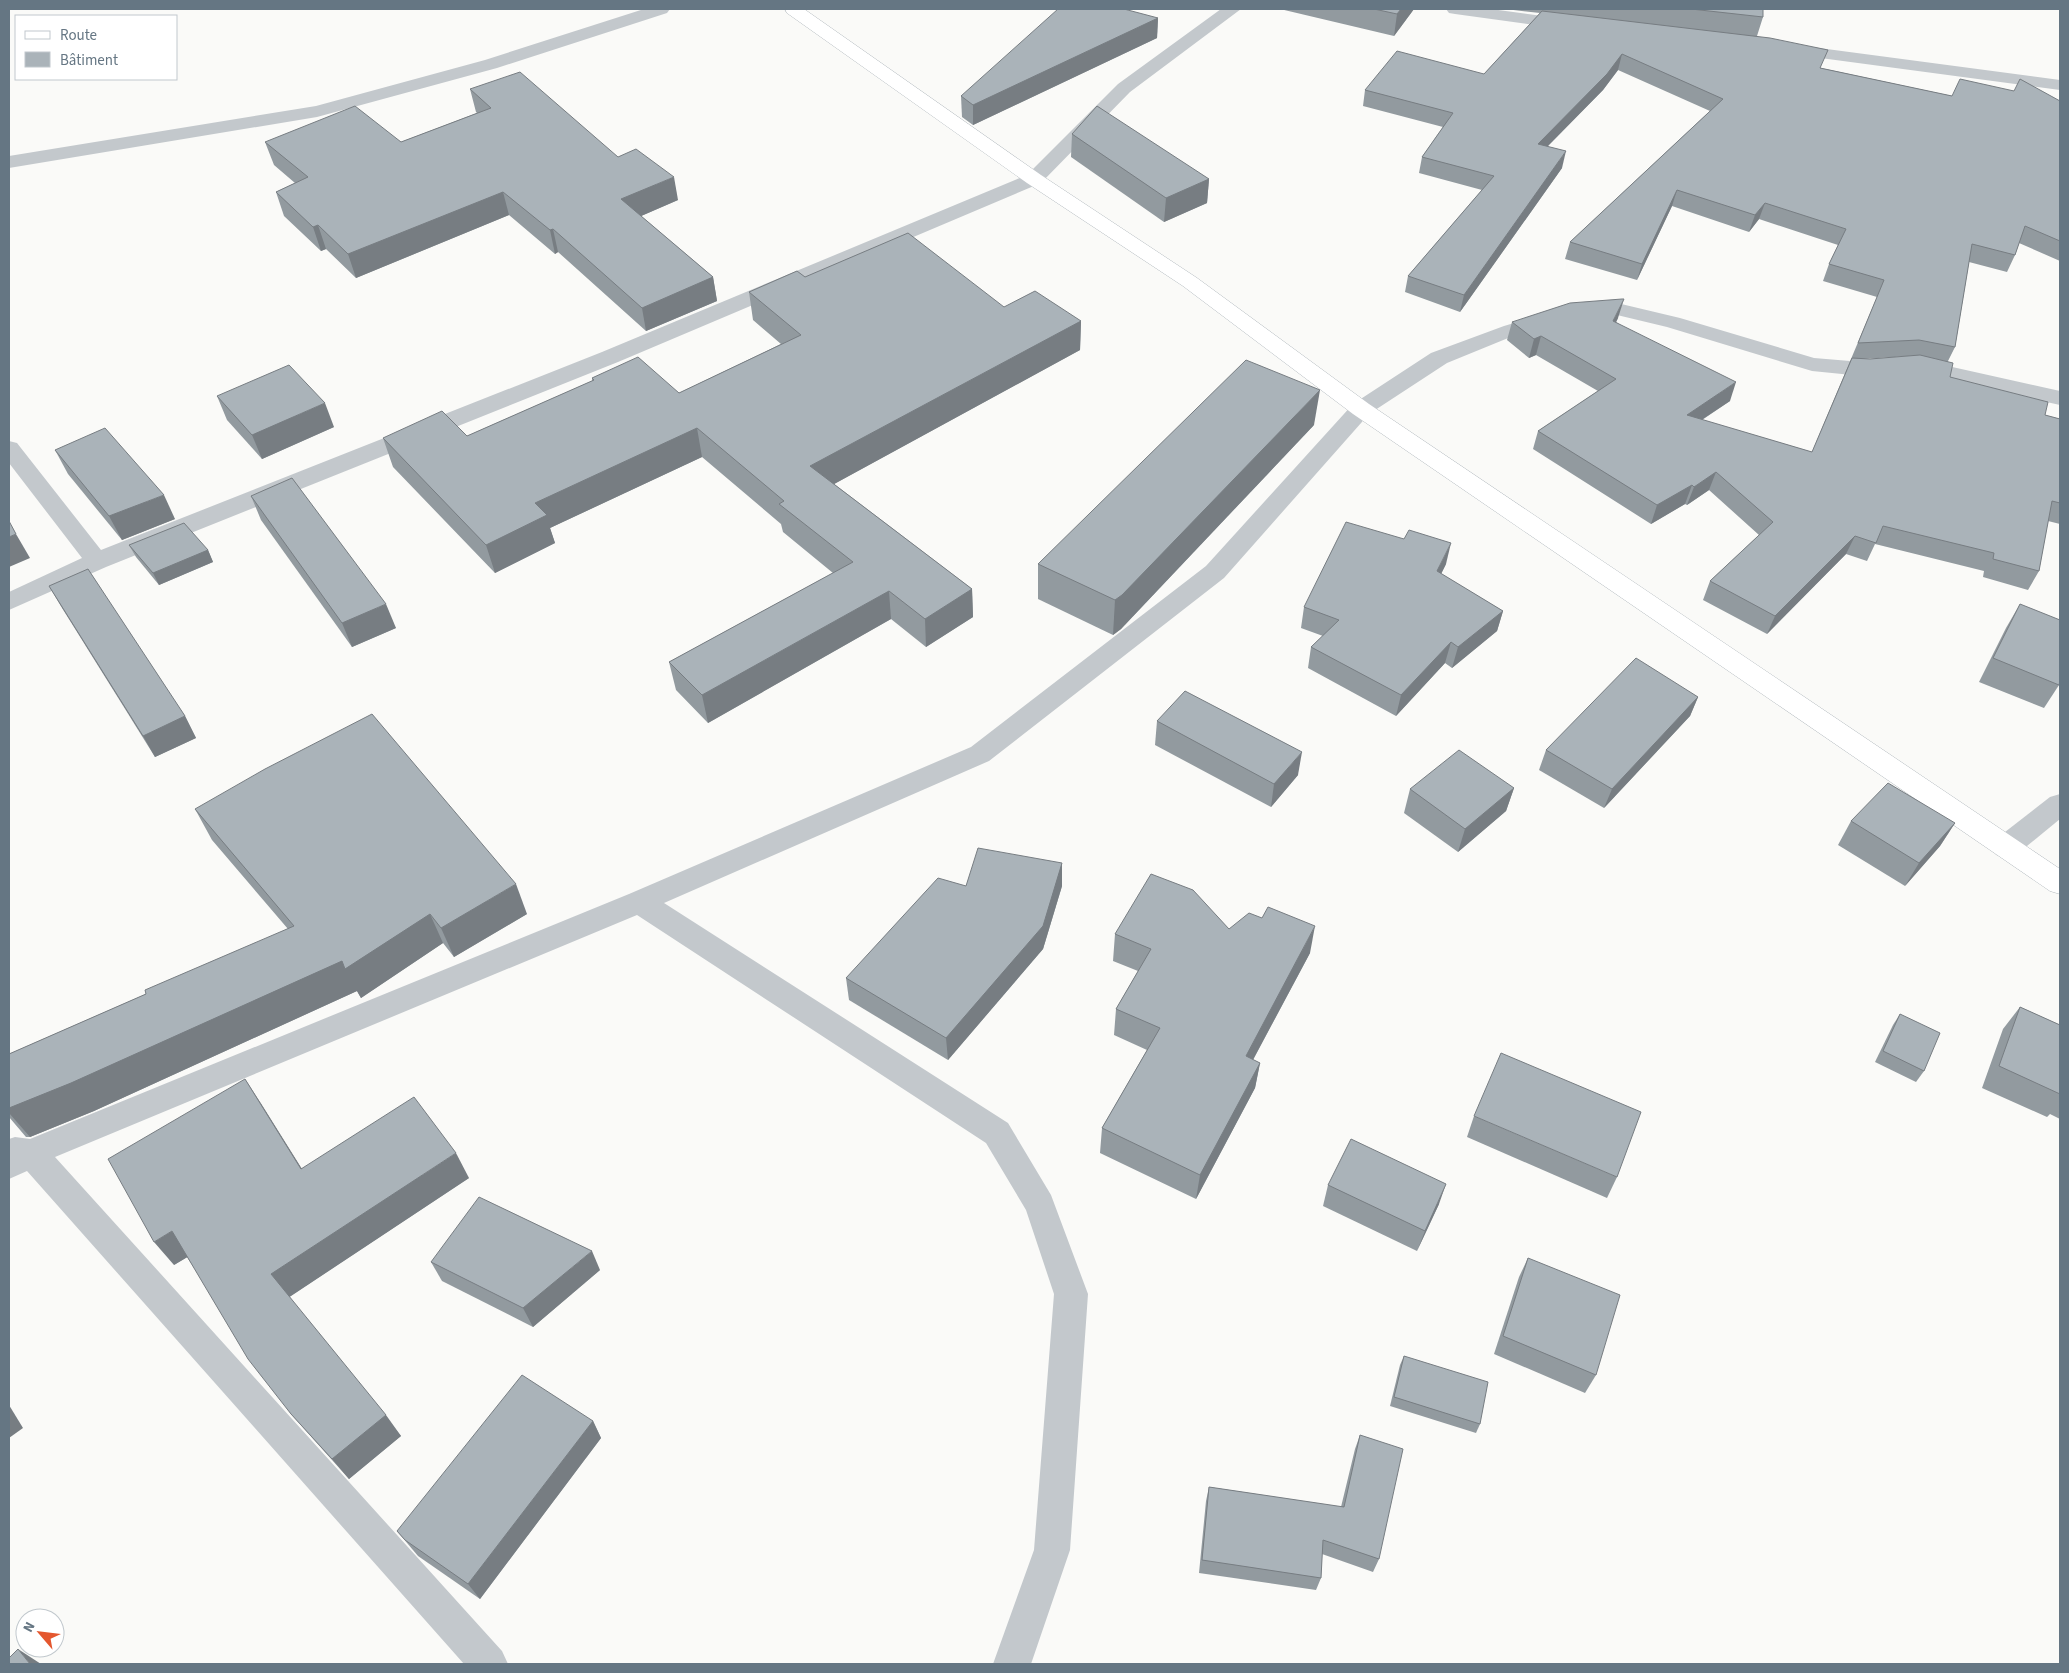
<svg xmlns="http://www.w3.org/2000/svg" width="2069" height="1673" font-family="'Source Sans 3',sans-serif">
<rect width="100%" height="100%" fill="#fafaf8"/>
<g fill="none" stroke-linecap="round" stroke-linejoin="round">
<defs>
<path id="secondary" d="M 785,9 L 804,9 L 1041,175 L 1197,278 L 1369,404 L 2060,869 L 2060,894 L 2050,891 L 1353,414 L 1183,286 L 1027,183 L 787,13 Z"/>
</defs>
<use href="#secondary" stroke="#b3babf" stroke-width="1"/>
<g fill="#c3c8cc" fill-rule="evenodd">
<path d="M 644,9 L 670,9 L 667,13 L 497,68 L 317,117 L 9,168 L 9,156 L 316,106 L 485,60 Z"/>
<path d="M 1221,9 L 1241,9 L 1130,92 L 1041,183 L 618,362 L 106,567 L 9,610 L 9,592 L 82,558 L 9,463 L 9,441 L 17,443 L 101,550 L 602,352 L 1027,175 L 1118,84 Z"/>
<path d="M 1446,9 L 1491,9 L 1572,20 L 1578,21 L 1581,25 L 1578,29 L 1572,30 L 1455,14 L 1449,13 Z"/>
<path d="M 1789,44 L 2060,80 L 2060,90 L 1783,53 L 1780,49 L 1783,45 Z"/>
<path d="M 1617,303 L 1680,318 L 1814,358 L 1862,362 L 1912,358 L 2060,391 L 2060,405 L 1912,372 L 1862,376 L 1812,371 L 1667,327 L 1617,315 L 1584,318 L 1577,316 L 1574,312 L 1577,308 Z"/>
<path d="M 1544,314 L 1551,316 L 1555,320 L 1551,324 L 1518,334 L 1447,363 L 1369,414 L 1224,578 L 989,761 L 664,903 L 1008,1123 L 1051,1195 L 1088,1294 L 1070,1550 L 1031,1664 L 993,1664 L 1034,1550 L 1054,1294 L 1026,1210 L 986,1143 L 637,915 L 55,1157 L 502,1651 L 508,1664 L 464,1664 L 27,1171 L 9,1179 L 9,1139 L 15,1137 L 30,1139 L 629,894 L 971,747 L 1206,566 L 1353,404 L 1431,353 L 1504,326 Z"/>
<path d="M 2060,794 L 2060,819 L 2016,855 L 2006,858 L 1996,855 L 1992,847 L 1996,839 L 2050,797 Z"/>
</g>
<use href="#secondary" fill="#fff" fill-rule="evenodd"/>
</g>
<g fill="#929a9f" fill-rule="evenodd">
<path d="M 1280,9 L 1414,9 L 1394,36 Z"/>
<path d="M 1505,9 L 1763,9 L 1763,17 L 1757,36 L 1821,68 L 1952,96 L 2014,91 L 2060,101 L 2060,261 L 2019,243 L 2015,255 L 2007,272 L 1969,262 L 1955,347 L 1948,361 L 1950,377 L 2045,415 L 2060,419 L 2060,524 L 2048,521 L 2039,571 L 2028,590 L 1983,577 L 1984,571 L 1875,544 L 1867,561 L 1846,554 L 1767,634 L 1703,600 L 1710,581 L 1759,535 L 1709,490 L 1687,505 L 1685,504 L 1651,524 L 1533,449 L 1538,431 L 1598,391 L 1536,355 L 1529,358 L 1507,340 L 1512,322 L 1618,318 L 1616,322 L 1730,401 L 1702,420 L 1812,452 L 1877,297 L 1823,281 L 1829,264 L 1838,245 L 1759,219 L 1749,232 L 1672,206 L 1637,280 L 1565,259 L 1570,242 L 1710,111 L 1618,70 L 1603,90 L 1548,146 L 1562,168 L 1460,312 L 1405,292 L 1408,276 L 1482,190 L 1419,173 L 1422,157 L 1443,127 L 1363,106 L 1365,90 L 1484,74 L 1540,13 ZM 1911,356 L 1870,359 L 1862,359 Z"/>
<path d="M 1158,18 L 1157,38 L 973,125 L 962,117 L 961,96 Z"/>
<path d="M 470,89 L 618,157 L 678,200 L 641,216 L 713,277 L 717,301 L 646,331 L 558,252 L 555,254 L 509,215 L 356,278 L 326,249 L 321,251 L 284,216 L 276,192 L 295,183 L 274,165 L 265,142 L 401,142 L 477,113 L 476,112 Z"/>
<path d="M 1072,134 L 1209,179 L 1207,203 L 1164,222 L 1071,157 Z"/>
<path d="M 805,277 L 1004,307 L 1081,321 L 1080,350 L 834,484 L 972,589 L 973,617 L 926,647 L 891,619 L 708,723 L 676,690 L 669,662 L 833,573 L 783,532 L 781,524 L 702,457 L 550,528 L 555,543 L 495,573 L 393,467 L 383,438 L 467,436 L 592,381 L 592,378 L 679,393 L 781,344 L 753,320 L 749,292 Z"/>
<path d="M 217,396 L 334,427 L 262,459 L 227,420 Z"/>
<path d="M 1314,425 L 1121,629 L 1113,635 L 1038,599 L 1038,564 Z"/>
<path d="M 55,450 L 175,519 L 122,540 L 68,474 Z"/>
<path d="M 251,496 L 396,628 L 352,647 L 261,520 Z"/>
<path d="M 129,545 L 208,550 L 213,562 L 159,585 L 136,557 Z"/>
<path d="M 1446,564 L 1441,574 L 1503,611 L 1497,631 L 1452,668 L 1445,663 L 1396,716 L 1308,668 L 1311,647 L 1323,636 L 1301,628 L 1304,607 Z"/>
<path d="M 49,586 L 185,716 L 196,738 L 155,757 L 62,608 Z"/>
<path d="M 2020,604 L 2059,685 L 2044,708 L 1979,682 L 2006,628 Z"/>
<path d="M 1698,697 L 1690,716 L 1604,808 L 1539,770 L 1546,750 Z"/>
<path d="M 1157,721 L 1298,775 L 1271,807 L 1155,745 Z"/>
<path d="M 1514,788 L 1506,811 L 1458,852 L 1404,813 L 1410,789 Z"/>
<path d="M 195,809 L 527,914 L 454,957 L 443,943 L 361,998 L 357,991 L 94,1111 L 30,1137 L 26,1137 L 9,1117 L 9,1054 L 146,994 L 288,929 L 212,840 Z"/>
<path d="M 1851,821 L 1955,823 L 1940,846 L 1905,886 L 1838,845 Z"/>
<path d="M 966,886 L 1062,886 L 1043,949 L 948,1060 L 849,1000 L 846,978 Z"/>
<path d="M 1229,929 L 1310,953 L 1253,1060 L 1260,1063 L 1255,1088 L 1196,1199 L 1100,1153 L 1102,1128 L 1147,1050 L 1114,1035 L 1116,1009 L 1138,971 L 1113,961 L 1115,934 Z"/>
<path d="M 2020,1007 L 2060,1025 L 2060,1119 L 2050,1114 L 2047,1117 L 1982,1088 L 2003,1029 Z"/>
<path d="M 1900,1014 L 1924,1071 L 1916,1082 L 1875,1062 L 1893,1025 Z"/>
<path d="M 245,1079 L 301,1168 L 469,1178 L 289,1297 L 401,1436 L 349,1479 L 291,1414 L 187,1257 L 174,1265 Z"/>
<path d="M 1474,1116 L 1617,1177 L 1607,1198 L 1467,1137 Z"/>
<path d="M 1328,1185 L 1439,1204 L 1417,1251 L 1323,1206 Z"/>
<path d="M 1528,1258 L 1596,1375 L 1585,1393 L 1494,1354 L 1519,1277 Z"/>
<path d="M 431,1262 L 600,1270 L 533,1327 L 442,1281 Z"/>
<path d="M 1404,1356 L 1480,1424 L 1476,1433 L 1390,1406 L 1400,1365 Z"/>
<path d="M 593,1421 L 601,1438 L 480,1599 L 418,1556 L 397,1531 Z"/>
<path d="M 1360,1435 L 1379,1559 L 1373,1572 L 1322,1554 L 1321,1578 L 1316,1590 L 1199,1573 L 1206,1501 L 1209,1487 L 1341,1507 L 1355,1449 Z"/>
</g>
<g fill="#777d82">
<path d="M 1401,9 L 1414,9 L 1394,36 L 1397,14 Z"/>
<path d="M 1158,18 L 1157,38 L 973,125 L 973,105 Z"/>
<path d="M 1622,54 L 1618,70 L 1603,90 L 1534,160 L 1538,144 Z"/>
<path d="M 1566,151 L 1562,168 L 1460,312 L 1464,295 Z"/>
<path d="M 674,177 L 678,200 L 625,223 L 621,199 Z"/>
<path d="M 1209,179 L 1207,203 L 1164,222 L 1166,198 Z"/>
<path d="M 1677,190 L 1672,206 L 1637,280 L 1642,264 Z"/>
<path d="M 503,192 L 509,215 L 356,278 L 348,254 Z"/>
<path d="M 1765,203 L 1759,219 L 1749,232 L 1755,215 Z"/>
<path d="M 318,225 L 326,249 L 321,251 L 313,227 Z"/>
<path d="M 553,229 L 558,252 L 555,254 L 550,230 Z"/>
<path d="M 713,277 L 717,301 L 646,331 L 642,308 Z"/>
<path d="M 1624,299 L 1618,318 L 1608,339 L 1613,321 Z"/>
<path d="M 1081,321 L 1080,350 L 814,495 L 810,466 Z"/>
<path d="M 1541,336 L 1536,355 L 1529,358 L 1534,339 Z"/>
<path d="M 1736,382 L 1730,401 L 1680,434 L 1687,415 Z"/>
<path d="M 1320,390 L 1314,425 L 1121,629 L 1113,635 L 1115,600 Z"/>
<path d="M 325,403 L 334,427 L 262,459 L 252,435 Z"/>
<path d="M 697,428 L 702,457 L 550,528 L 555,543 L 495,573 L 486,545 L 535,503 Z"/>
<path d="M 1716,472 L 1709,490 L 1687,505 L 1694,487 Z"/>
<path d="M 1692,485 L 1685,504 L 1651,524 L 1657,505 Z"/>
<path d="M 164,495 L 175,519 L 122,540 L 109,516 Z"/>
<path d="M 16,534 L 30,558 L 9,567 L 9,537 Z"/>
<path d="M 1855,536 L 1846,554 L 1767,634 L 1775,616 Z"/>
<path d="M 1451,543 L 1446,564 L 1432,592 L 1437,571 Z"/>
<path d="M 208,550 L 213,562 L 159,585 L 153,573 Z"/>
<path d="M 972,589 L 973,617 L 926,647 L 925,619 Z"/>
<path d="M 889,591 L 891,619 L 708,723 L 702,695 Z"/>
<path d="M 386,604 L 396,628 L 352,647 L 342,623 Z"/>
<path d="M 1503,611 L 1497,631 L 1452,668 L 1458,647 Z"/>
<path d="M 1451,642 L 1445,663 L 1396,716 L 1401,695 Z"/>
<path d="M 1698,697 L 1690,716 L 1604,808 L 1612,789 Z"/>
<path d="M 185,716 L 196,738 L 155,757 L 143,736 Z"/>
<path d="M 1302,752 L 1298,775 L 1271,807 L 1274,784 Z"/>
<path d="M 1514,788 L 1506,811 L 1458,852 L 1465,829 Z"/>
<path d="M 1955,823 L 1940,846 L 1905,886 L 1919,863 Z"/>
<path d="M 1062,863 L 1062,886 L 1043,949 L 948,1060 L 946,1038 Z"/>
<path d="M 516,884 L 527,914 L 454,957 L 441,928 Z"/>
<path d="M 430,914 L 443,943 L 361,998 L 357,991 L 94,1111 L 30,1137 L 9,1113 L 9,1108 Z"/>
<path d="M 1315,926 L 1310,953 L 1241,1082 L 1246,1056 Z"/>
<path d="M 1260,1063 L 1255,1088 L 1196,1199 L 1200,1175 Z"/>
<path d="M 245,1079 L 262,1105 L 317,1193 L 301,1169 Z"/>
<path d="M 456,1153 L 469,1178 L 288,1298 L 271,1274 Z"/>
<path d="M 1446,1184 L 1439,1204 L 1417,1251 L 1425,1231 Z"/>
<path d="M 172,1231 L 191,1255 L 174,1265 L 154,1242 Z"/>
<path d="M 592,1251 L 600,1270 L 533,1327 L 523,1308 Z"/>
<path d="M 9,1405 L 23,1428 L 9,1438 Z"/>
<path d="M 386,1415 L 401,1436 L 349,1479 L 332,1459 Z"/>
<path d="M 593,1421 L 601,1438 L 480,1599 L 468,1584 Z"/>
<path d="M 18,1649 L 41,1664 L 30,1664 Z"/>
</g>
<g fill="#aab3b9" stroke="#777d82">
<path d="M 1058,9 L 1124,9 L 1158,18 L 973,105 L 961,96 Z"/>
<path d="M 1374,9 L 1401,9 L 1397,14 Z"/>
<path d="M 1691,9 L 1763,9 L 1763,17 Z"/>
<path d="M 1542,11 L 1770,38 L 1828,50 L 1820,68 L 1952,96 L 1960,79 L 2014,91 L 2020,79 L 2060,101 L 2060,241 L 2025,226 L 2015,255 L 1972,244 L 1955,347 L 1919,340 L 1858,343 L 1884,280 L 1829,264 L 1846,229 L 1765,203 L 1755,215 L 1677,190 L 1642,264 L 1570,242 L 1723,99 L 1622,54 L 1607,74 L 1538,144 L 1566,151 L 1464,295 L 1408,276 L 1494,176 L 1422,157 L 1453,113 L 1365,90 L 1397,51 L 1484,74 Z"/>
<path d="M 520,72 L 618,157 L 636,149 L 674,177 L 621,199 L 713,277 L 642,308 L 553,229 L 550,230 L 503,192 L 348,254 L 318,225 L 313,227 L 276,192 L 308,177 L 265,142 L 355,106 L 401,142 L 491,108 L 470,89 Z"/>
<path d="M 1097,106 L 1209,179 L 1166,198 L 1072,134 Z"/>
<path d="M 908,233 L 1004,307 L 1035,291 L 1081,321 L 810,466 L 972,589 L 925,619 L 889,591 L 702,695 L 669,662 L 853,562 L 779,504 L 784,501 L 697,428 L 535,503 L 547,515 L 486,545 L 383,438 L 442,411 L 467,436 L 594,380 L 592,378 L 638,357 L 679,393 L 801,335 L 749,292 L 797,271 L 805,277 Z"/>
<path d="M 1622,299 L 1624,299 L 1613,321 L 1736,382 L 1687,415 L 1812,452 L 1852,358 L 1870,359 L 1920,355 L 1953,363 L 1950,377 L 2048,402 L 2045,415 L 2060,419 L 2060,503 L 2052,501 L 2039,571 L 1993,559 L 1994,553 L 1883,526 L 1876,543 L 1855,536 L 1775,616 L 1710,581 L 1773,522 L 1716,472 L 1694,487 L 1692,485 L 1657,505 L 1538,431 L 1616,379 L 1541,336 L 1534,339 L 1512,322 L 1570,303 Z"/>
<path d="M 1246,360 L 1320,390 L 1122,595 L 1115,600 L 1038,564 Z"/>
<path d="M 289,365 L 325,403 L 252,435 L 217,396 Z"/>
<path d="M 105,428 L 164,495 L 109,516 L 55,450 Z"/>
<path d="M 292,478 L 386,604 L 342,623 L 251,496 Z"/>
<path d="M 9,521 L 16,534 L 9,537 Z"/>
<path d="M 1346,522 L 1404,539 L 1409,530 L 1451,543 L 1437,571 L 1503,611 L 1458,647 L 1451,642 L 1401,695 L 1311,647 L 1339,620 L 1304,607 Z"/>
<path d="M 184,523 L 208,550 L 153,573 L 129,545 Z"/>
<path d="M 88,569 L 185,716 L 143,736 L 49,586 Z"/>
<path d="M 2020,604 L 2060,620 L 2060,681 L 2059,685 L 1993,658 Z"/>
<path d="M 1636,658 L 1698,697 L 1612,789 L 1546,750 Z"/>
<path d="M 1185,691 L 1302,752 L 1274,784 L 1157,721 Z"/>
<path d="M 372,714 L 516,884 L 441,928 L 430,914 L 345,969 L 342,961 L 71,1083 L 9,1108 L 9,1054 L 146,994 L 145,990 L 294,926 L 195,809 L 265,769 Z"/>
<path d="M 1459,750 L 1514,788 L 1465,829 L 1410,789 Z"/>
<path d="M 1888,783 L 1955,823 L 1919,863 L 1851,821 Z"/>
<path d="M 978,848 L 1062,863 L 1043,926 L 946,1038 L 846,978 L 938,878 L 966,886 Z"/>
<path d="M 1151,874 L 1193,890 L 1229,929 L 1249,913 L 1262,918 L 1268,907 L 1315,926 L 1246,1056 L 1260,1063 L 1200,1175 L 1102,1128 L 1160,1028 L 1116,1009 L 1151,949 L 1115,934 Z"/>
<path d="M 2020,1007 L 2060,1025 L 2060,1094 L 1999,1066 Z"/>
<path d="M 1900,1014 L 1940,1033 L 1924,1071 L 1883,1051 Z"/>
<path d="M 1501,1053 L 1641,1112 L 1617,1177 L 1474,1116 Z"/>
<path d="M 245,1079 L 301,1169 L 414,1097 L 456,1153 L 271,1274 L 386,1415 L 332,1459 L 291,1414 L 248,1359 L 172,1231 L 154,1242 L 108,1159 Z"/>
<path d="M 1351,1139 L 1446,1184 L 1425,1231 L 1328,1185 Z"/>
<path d="M 479,1197 L 592,1251 L 523,1308 L 431,1262 Z"/>
<path d="M 1528,1258 L 1620,1295 L 1596,1375 L 1503,1336 Z"/>
<path d="M 1404,1356 L 1488,1382 L 1480,1424 L 1394,1397 Z"/>
<path d="M 522,1375 L 593,1421 L 468,1584 L 405,1540 L 397,1531 Z"/>
<path d="M 1360,1435 L 1403,1449 L 1379,1559 L 1323,1540 L 1321,1578 L 1202,1560 L 1209,1487 L 1344,1507 Z"/>
<path d="M 18,1649 L 30,1664 L 9,1664 L 9,1658 Z"/>
</g>
<rect width="2069" height="1673" fill="none" stroke="#657683" stroke-width="20"/>
<rect x="15" y="15" width="162" height="65" fill="#ffffff" stroke="#c1c8cd"/>
<rect x="25" y="31" width="25" height="8" fill="#ffffff" stroke="#c1c8cd"/>
<text x="60" y="40" font-size="15" fill="#657683">Route</text>
<rect x="25" y="52" width="25" height="15" fill="#aab3b9" stroke="#c1c8cd"/>
<text x="60" y="65" font-size="15" fill="#657683">Bâtiment</text>
<g transform="translate(40 1633) rotate(298)"><circle r="24" fill="#ffffff" stroke="#c1c8cd"/>
<path d="M0-4L9 19L0 12L-9 19Z" fill="#e4572e"/>
<text y="-8" font-size="14" font-weight="bold" text-anchor="middle" fill="#657683">N</text>
</g>
</svg>
